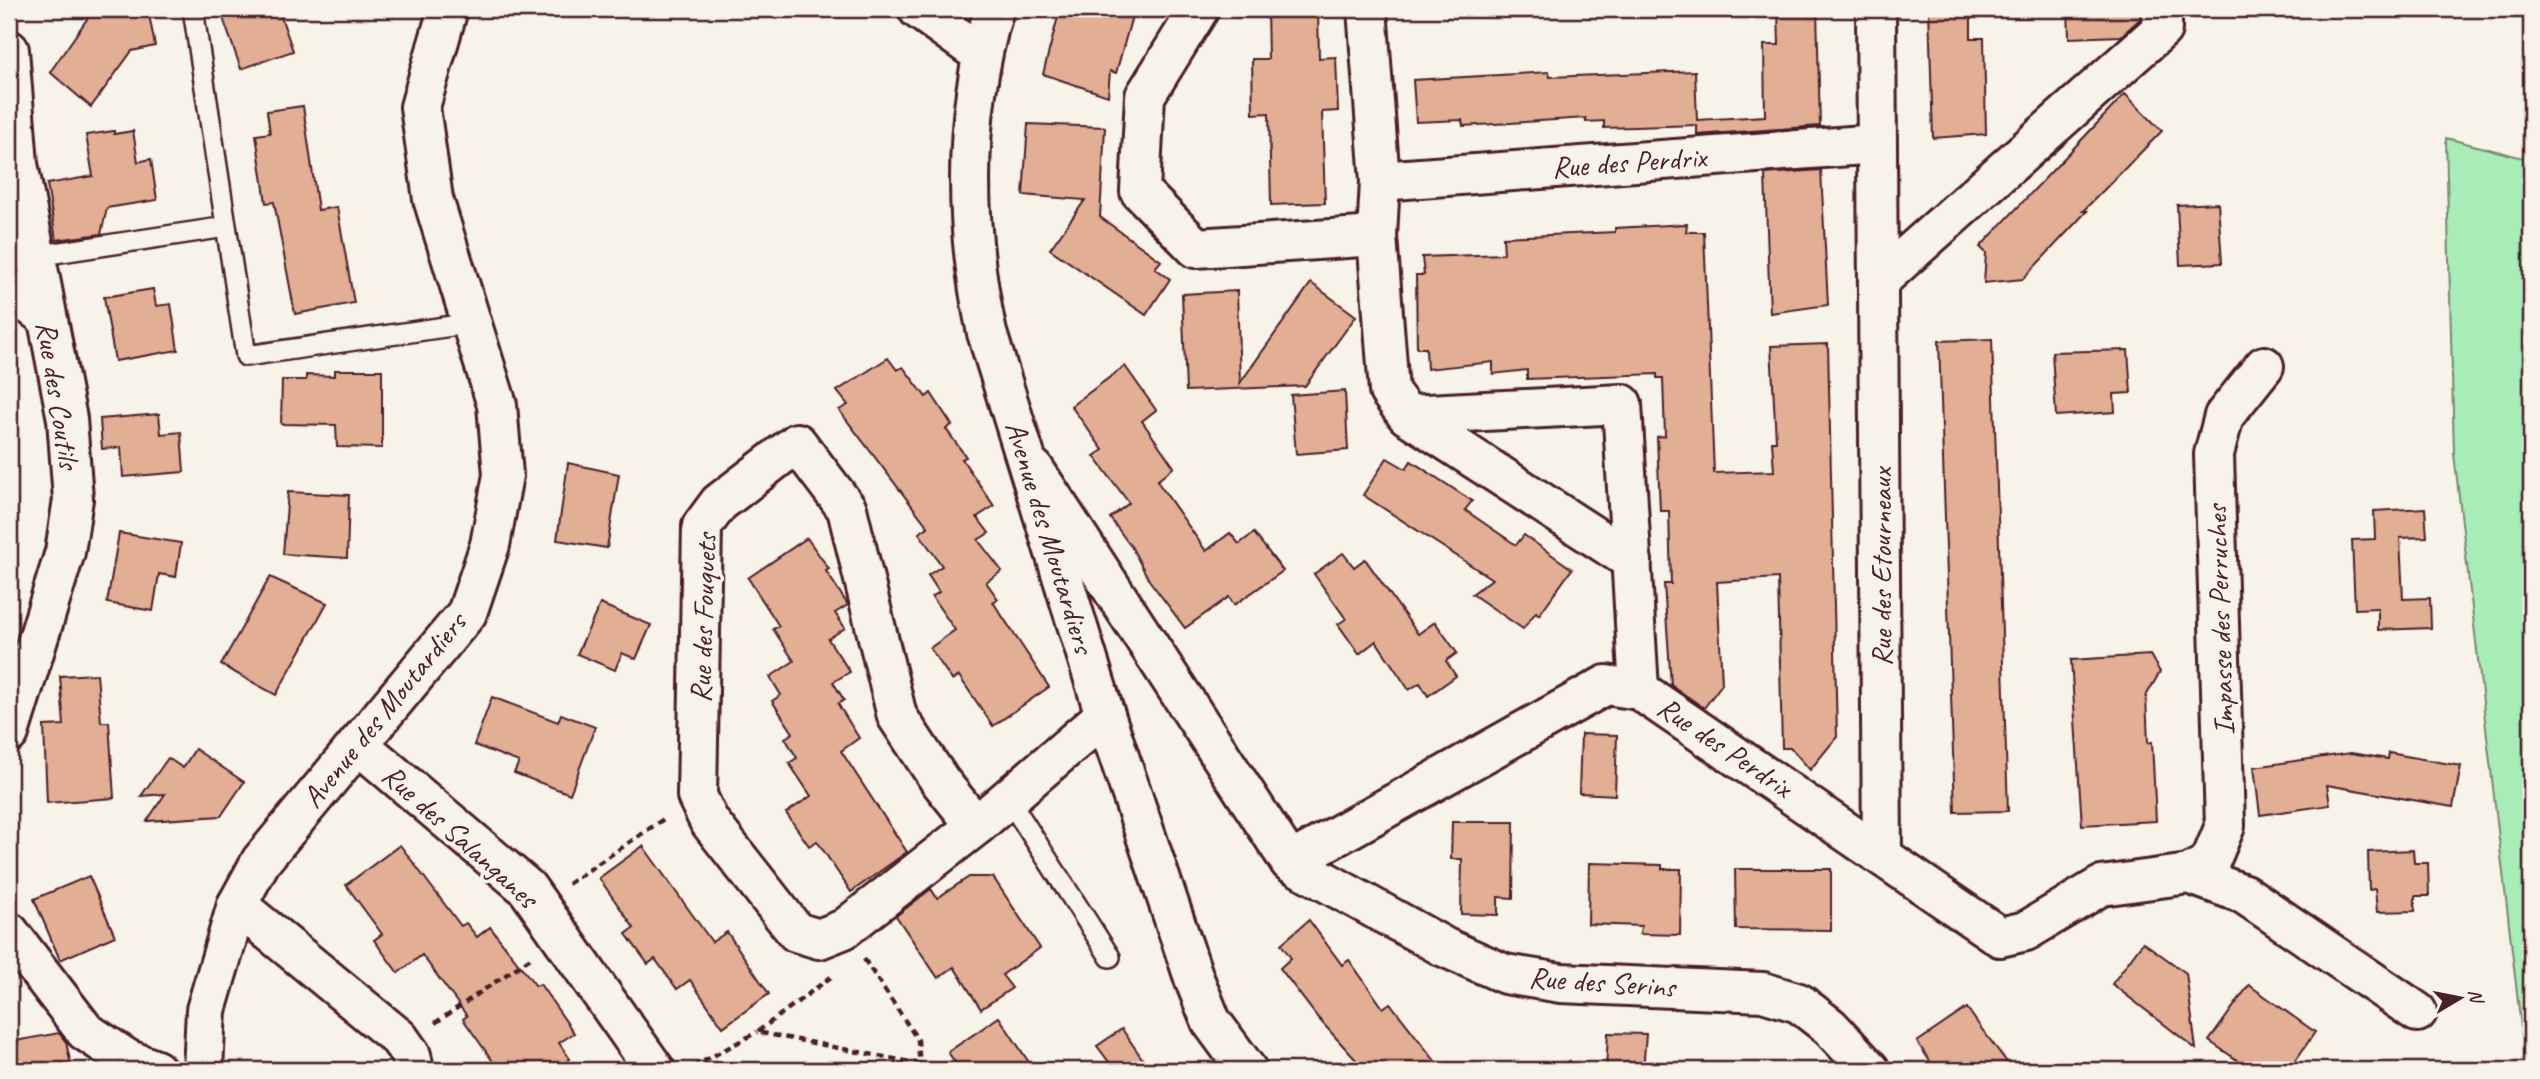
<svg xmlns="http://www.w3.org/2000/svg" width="2540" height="1079" font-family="Caveat,sans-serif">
<rect width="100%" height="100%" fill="#f7f3e8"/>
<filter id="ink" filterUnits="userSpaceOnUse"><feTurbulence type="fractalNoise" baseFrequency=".0143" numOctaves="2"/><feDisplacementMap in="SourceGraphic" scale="14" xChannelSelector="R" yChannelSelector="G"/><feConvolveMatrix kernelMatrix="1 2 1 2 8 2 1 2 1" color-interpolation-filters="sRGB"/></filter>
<g filter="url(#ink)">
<path fill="#a8ecb7" stroke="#798671" stroke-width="2" d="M 2446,138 L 2531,160 L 2531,1070 L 2526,1070 L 2454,454 Z"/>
<g fill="#e2ae94" stroke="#4a1f2b" stroke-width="2">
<path d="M 117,9 L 148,9 L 155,46 L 132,51 L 91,107 L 50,72 L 92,12 Z"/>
<path d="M 251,9 L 266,9 L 269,17 L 280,14 L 293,51 L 241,69 L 223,18 Z"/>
<path d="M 1060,9 L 1134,9 L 1116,73 L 1110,71 L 1108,96 L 1043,74 Z"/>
<path d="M 1267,9 L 1318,9 L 1319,58 L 1336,57 L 1338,111 L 1322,112 L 1325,203 L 1271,205 L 1269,113 L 1253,114 L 1252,59 L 1268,59 Z"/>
<path d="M 1778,9 L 1817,9 L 1820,126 L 1697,135 L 1697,125 L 1604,128 L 1604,121 L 1586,122 L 1586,118 L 1463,126 L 1462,120 L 1416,122 L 1413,80 L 1549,72 L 1550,77 L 1695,71 L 1697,120 L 1765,116 L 1764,45 L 1779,45 Z"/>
<path d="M 1929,9 L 1971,9 L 1971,38 L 1984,38 L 1986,134 L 1933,138 Z"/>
<path d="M 2068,9 L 2140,9 L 2140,19 L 2121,36 L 2069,38 Z"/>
<path d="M 2125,94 L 2162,131 L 2083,211 L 2087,211 L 2023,279 L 1984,283 L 1986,253 L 1980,247 Z"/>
<path d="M 303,106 L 318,210 L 337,207 L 354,303 L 295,314 L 274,202 L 266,203 L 256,135 L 270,133 L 267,111 Z"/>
<path d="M 1028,124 L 1105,127 L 1100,217 L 1161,261 L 1155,268 L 1170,279 L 1146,315 L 1050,249 L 1085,200 L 1023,195 Z"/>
<path d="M 114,131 L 114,134 L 133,131 L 138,162 L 151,159 L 157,200 L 107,208 L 101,234 L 56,240 L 47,184 L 93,176 L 86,135 Z"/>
<path d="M 1821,170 L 1828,305 L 1770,313 L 1765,174 Z"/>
<path d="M 2218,203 L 2222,263 L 2180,265 L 2177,205 Z"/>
<path d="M 1687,224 L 1686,232 L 1704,232 L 1714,473 L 1774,471 L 1772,441 L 1776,441 L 1771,346 L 1828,344 L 1837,737 L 1810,770 L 1791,748 L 1782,748 L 1778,578 L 1717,582 L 1722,684 L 1704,708 L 1671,685 L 1664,584 L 1671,584 L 1669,511 L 1660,511 L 1657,437 L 1665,436 L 1663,378 L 1657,378 L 1657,374 L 1527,379 L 1527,370 L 1493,374 L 1493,362 L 1427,369 L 1426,348 L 1417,348 L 1416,275 L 1424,275 L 1422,257 L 1504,254 L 1503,237 L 1615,232 L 1615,228 Z"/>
<path d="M 1311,283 L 1356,316 L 1305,386 L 1186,391 L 1182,294 L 1237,291 L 1240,383 Z"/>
<path d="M 153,289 L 156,306 L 171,304 L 178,350 L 115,361 L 104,297 Z"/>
<path d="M 1992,339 L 2008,811 L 1955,812 L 1939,341 Z"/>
<path d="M 2128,350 L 2131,393 L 2114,394 L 2115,412 L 2056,416 L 2052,352 Z"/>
<path d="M 888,358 L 897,370 L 903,367 L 926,397 L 931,393 L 952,425 L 946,429 L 966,457 L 962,459 L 994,506 L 977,517 L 989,533 L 978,540 L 1002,571 L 986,582 L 998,599 L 993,602 L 1049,687 L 993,726 L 959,676 L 952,680 L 930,648 L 955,630 L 932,597 L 939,592 L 928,575 L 942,566 L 919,533 L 928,527 L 839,410 L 848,405 L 837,391 Z"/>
<path d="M 1125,366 L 1156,410 L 1142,421 L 1174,467 L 1157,481 L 1206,551 L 1230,533 L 1239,544 L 1254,533 L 1283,571 L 1234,605 L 1229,597 L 1185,628 L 1149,580 L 1132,548 L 1110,518 L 1129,503 L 1094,456 L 1103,450 L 1071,406 Z"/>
<path d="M 335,370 L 382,370 L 382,448 L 337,447 L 336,425 L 281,424 L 282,380 L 306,380 L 306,375 L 335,376 Z"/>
<path d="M 1345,391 L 1348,450 L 1296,454 L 1291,395 Z"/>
<path d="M 159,414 L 161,434 L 181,432 L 184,472 L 123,477 L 121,447 L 102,449 L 100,419 Z"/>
<path d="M 1387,458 L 1406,469 L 1411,461 L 1472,501 L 1465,510 L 1516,545 L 1524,535 L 1572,569 L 1539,615 L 1536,612 L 1523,629 L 1472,594 L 1492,579 L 1363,495 Z"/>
<path d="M 568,463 L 619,474 L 607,548 L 557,540 Z"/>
<path d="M 288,492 L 349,495 L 347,558 L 283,554 Z"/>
<path d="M 2425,508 L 2427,537 L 2400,538 L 2403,599 L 2430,598 L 2431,628 L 2378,630 L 2378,608 L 2355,609 L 2352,540 L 2375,539 L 2374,511 Z"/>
<path d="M 119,533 L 181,543 L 176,577 L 159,574 L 153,611 L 107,603 Z"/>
<path d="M 807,538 L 829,569 L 826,571 L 848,605 L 835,613 L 845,628 L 828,639 L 850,672 L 833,682 L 844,700 L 838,704 L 859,738 L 841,751 L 907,852 L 851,892 L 817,841 L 809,846 L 786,813 L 811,796 L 789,763 L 797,758 L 785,738 L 793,733 L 772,701 L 781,695 L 770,677 L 794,661 L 773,629 L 779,626 L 748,578 Z"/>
<path d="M 1343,553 L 1354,567 L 1365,559 L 1418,634 L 1435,622 L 1457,653 L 1446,661 L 1456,676 L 1428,696 L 1420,683 L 1409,690 L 1376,641 L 1359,654 L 1338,624 L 1346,619 L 1314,574 Z"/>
<path d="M 270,577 L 327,603 L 276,695 L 221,665 Z"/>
<path d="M 600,604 L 651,625 L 636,659 L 622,653 L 615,670 L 577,654 Z"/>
<path d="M 2150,655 L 2160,672 L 2146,696 L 2148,743 L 2152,742 L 2156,821 L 2082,825 L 2071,660 Z"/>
<path d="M 97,674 L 101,722 L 109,722 L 114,798 L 47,803 L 44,726 L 64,725 L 60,676 Z"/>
<path d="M 492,697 L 558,722 L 561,714 L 595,727 L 570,794 L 514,773 L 519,762 L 474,745 Z"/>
<path d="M 1581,734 L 1617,735 L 1615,795 L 1579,793 Z"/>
<path d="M 195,749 L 244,782 L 221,816 L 147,821 L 165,794 L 141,796 L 168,758 L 183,768 Z"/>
<path d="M 2351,753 L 2388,759 L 2389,753 L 2461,766 L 2453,807 L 2327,785 L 2330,805 L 2260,815 L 2254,767 Z"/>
<path d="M 1452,822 L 1514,822 L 1513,898 L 1498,897 L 1498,915 L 1461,914 L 1462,859 L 1451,859 Z"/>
<path d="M 400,845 L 461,926 L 466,923 L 477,937 L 490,927 L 536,986 L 540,984 L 574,1033 L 559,1043 L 570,1059 L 554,1070 L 499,1070 L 463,1019 L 467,1016 L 422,955 L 398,973 L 374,940 L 382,934 L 346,885 Z"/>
<path d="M 643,846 L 712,942 L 727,932 L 769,994 L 723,1027 L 690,980 L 677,989 L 655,959 L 648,964 L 626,934 L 634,928 L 599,878 Z"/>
<path d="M 2413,850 L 2414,863 L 2428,863 L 2429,896 L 2415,896 L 2415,911 L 2377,912 L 2375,889 L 2369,890 L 2368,852 Z"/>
<path d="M 1589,863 L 1662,865 L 1662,869 L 1681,869 L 1680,935 L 1640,934 L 1641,926 L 1588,924 Z"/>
<path d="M 1735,869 L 1831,869 L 1831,930 L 1736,929 Z"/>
<path d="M 89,876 L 115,936 L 60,960 L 34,899 Z"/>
<path d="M 969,877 L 993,877 L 1040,948 L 1002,975 L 1012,988 L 981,1009 L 954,967 L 938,978 L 896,916 L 931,889 L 937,898 Z"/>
<path d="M 1309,920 L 1342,965 L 1349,960 L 1383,1008 L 1390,1003 L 1442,1070 L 1365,1070 L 1318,1018 L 1280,968 L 1291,958 L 1281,944 Z"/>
<path d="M 2143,942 L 2186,973 L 2196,1049 L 2112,984 Z"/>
<path d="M 2249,985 L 2315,1032 L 2289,1070 L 2252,1070 L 2209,1041 Z"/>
<path d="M 1967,1008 L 1981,1028 L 2013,1070 L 1936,1070 L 1917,1042 Z"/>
<path d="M 999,1017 L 1034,1070 L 960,1070 L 948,1052 Z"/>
<path d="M 1122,1029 L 1150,1070 L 1115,1070 L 1097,1046 Z"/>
<path d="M 59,1033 L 66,1042 L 72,1070 L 9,1070 L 9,1042 Z"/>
<path d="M 1608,1033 L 1646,1034 L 1643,1070 L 1606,1070 Z"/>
</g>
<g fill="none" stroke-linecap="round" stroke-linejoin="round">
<defs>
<g id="lane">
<path d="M 193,9 L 246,356 L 472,323"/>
<path d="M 35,256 L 226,227"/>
<path d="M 1008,798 L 1110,957"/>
</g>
<g id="street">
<path d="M 1199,9 L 1145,96 L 1140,191 L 1196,248 L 1377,236"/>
<path d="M 1367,9 L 1380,181 L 1877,144"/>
<path d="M 1876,9 L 1882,854"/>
<path d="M 9,50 L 18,164 L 67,419 L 73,499 L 65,552 L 9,733"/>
<path d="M 1380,181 L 1377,236 L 1389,391 L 1407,415 L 1622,404 L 1639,690"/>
<path d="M 1879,281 L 2162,29 L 2162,9"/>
<path d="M 9,289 L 46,317"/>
<path d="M 1407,415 L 1632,561"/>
<path d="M 1034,469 L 1290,862 L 1444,947 L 1505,974 L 1561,983 L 1763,992 L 1799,1003 L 1830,1027 L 1870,1070"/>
<path d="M 358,744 L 527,888 L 655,1070"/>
<path d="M 976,826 L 940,781 L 897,716 L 847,509 L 797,443 L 719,503 L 702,526 L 697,796 L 709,821 L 796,932 L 819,939 L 844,929 L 976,826 L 1105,715"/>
<path d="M 1290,862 L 1606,685 L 1639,690 L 2000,937 L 2026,931 L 2101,886 L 2189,874 L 2210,862 L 2225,826 L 2214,454 L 2224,416 L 2264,366"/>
<path d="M 2189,874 L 2244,894 L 2417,1012"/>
<path d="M 237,905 L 399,1038 L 411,1055 L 414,1070"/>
<path d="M 9,932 L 85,1031 L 127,1059 L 156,1070"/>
</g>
<g id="secondary">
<path d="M 918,9 L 981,54"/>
<path d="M 994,9 C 963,115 964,226 987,333 L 1105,715 L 1195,981 L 1211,1021 L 1247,1070"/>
<path d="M 203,1070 L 206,1010 L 237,905 L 261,861 L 467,613 L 490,545 L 503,475 L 497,405 L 433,199 L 420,107 L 448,9"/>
</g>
</defs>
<use href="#lane" stroke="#4a1f2b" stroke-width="24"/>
<use href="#street" stroke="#4a1f2b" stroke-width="44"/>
<use href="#secondary" stroke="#4a1f2b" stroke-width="44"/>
<g stroke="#4a1f2b" stroke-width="4.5" stroke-dasharray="7 5" stroke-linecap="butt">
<path d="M 568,884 L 665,818"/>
<path d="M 864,959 L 918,1040 L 920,1070"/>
<path d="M 831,977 L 757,1032 L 920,1064"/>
<path d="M 435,1023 L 532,957"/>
<path d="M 693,1067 L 757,1032"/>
</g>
<use href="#lane" stroke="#f7f3e8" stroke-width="19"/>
<use href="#street" stroke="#f7f3e8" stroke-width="38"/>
<use href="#secondary" stroke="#f7f3e8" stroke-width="38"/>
</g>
</g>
<g text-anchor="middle" stroke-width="7" stroke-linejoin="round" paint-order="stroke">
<g font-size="30" fill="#4a1f2b" stroke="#f7f3e8">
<text transform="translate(1629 162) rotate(-4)" y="10">Rue des Perdrix</text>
<text transform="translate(58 395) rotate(81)" y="10">Rue des Coutils</text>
<text transform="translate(1050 537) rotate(73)" y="10">Avenue des Moutardiers</text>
<text transform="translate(1881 567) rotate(-90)" y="10">Rue des Etourneaux</text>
<text transform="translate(703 618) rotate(-88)" y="10">Rue des Fouquets</text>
<text transform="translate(2220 620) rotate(-92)" y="10">Impasse des Perruches</text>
<text transform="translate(384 710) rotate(-51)" y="10">Avenue des Moutardiers</text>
<text transform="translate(1725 747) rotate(34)" y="10">Rue des Perdrix</text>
<text transform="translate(460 836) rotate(42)" y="10">Rue des Salanganes</text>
<text transform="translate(1602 982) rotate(4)" y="10">Rue des Serins</text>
</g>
</g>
<rect width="2540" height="1079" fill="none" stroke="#f7f3e8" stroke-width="35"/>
<rect x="18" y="18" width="2505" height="1044" fill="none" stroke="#4a1f2b" stroke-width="2.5" filter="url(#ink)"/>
<g transform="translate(2460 998) rotate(80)" stroke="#f7f3e8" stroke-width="5" paint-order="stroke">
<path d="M0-5L12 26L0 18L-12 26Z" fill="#4a1f2b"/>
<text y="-10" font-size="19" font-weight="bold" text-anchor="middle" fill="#4a1f2b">N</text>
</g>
</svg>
